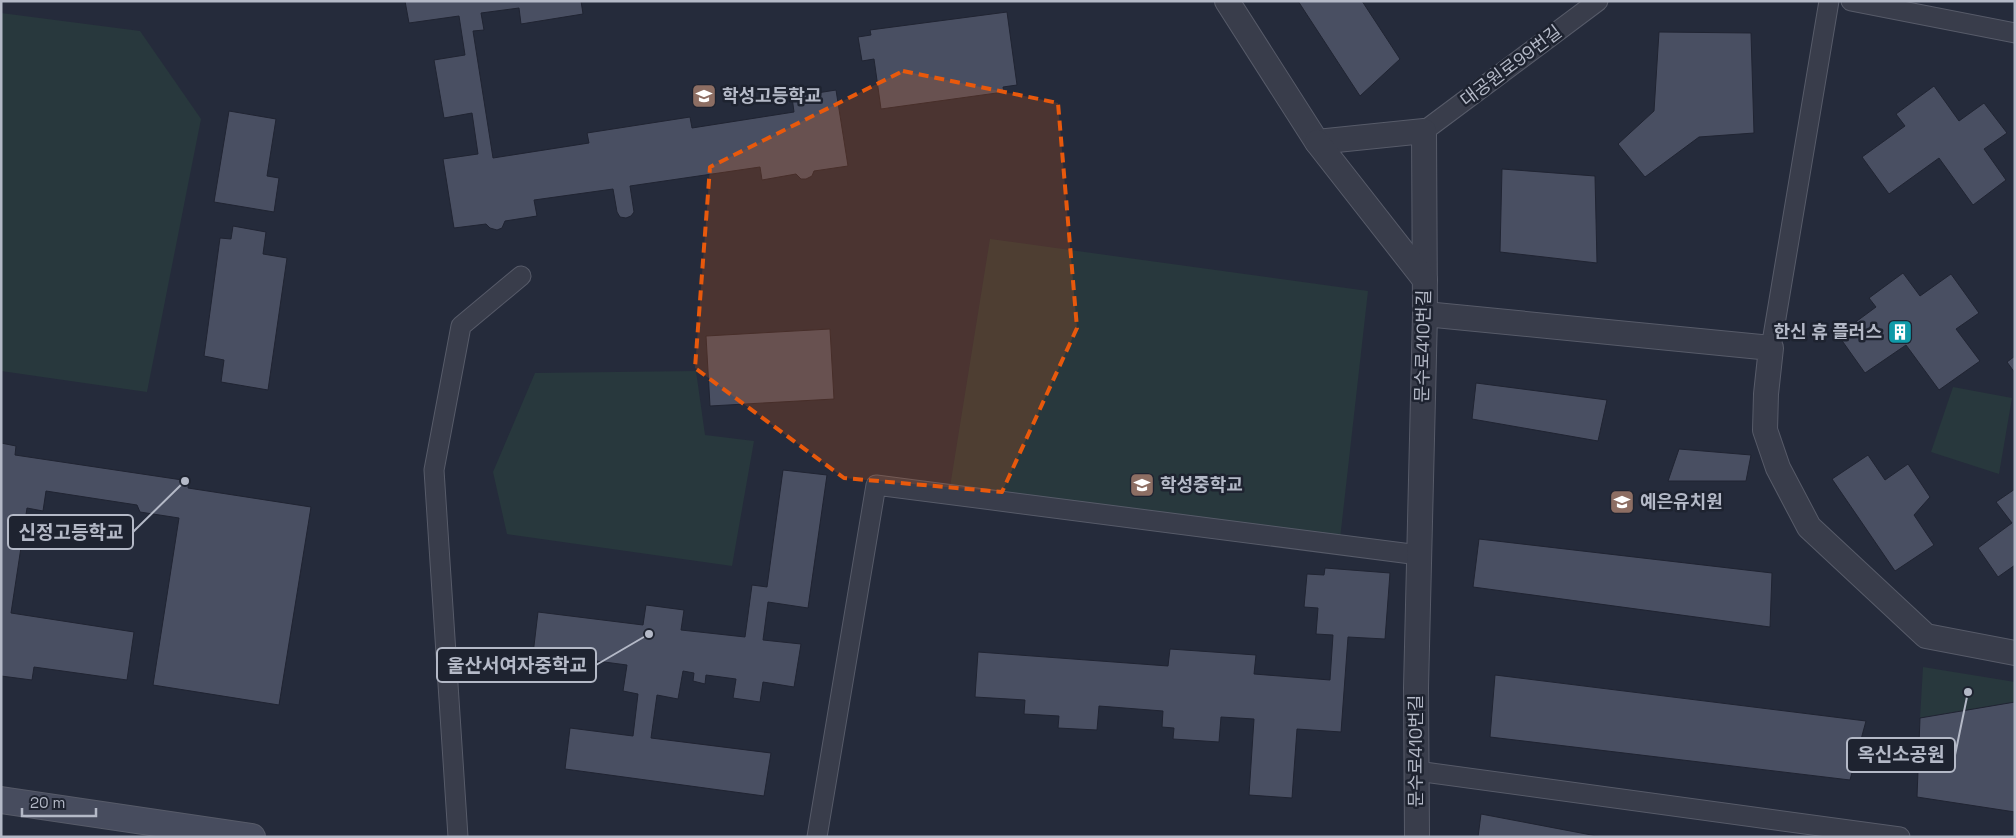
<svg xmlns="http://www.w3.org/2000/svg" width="2016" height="838" font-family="'Space Grotesk','Noto Sans KR',sans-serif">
<rect width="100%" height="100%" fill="#252b3b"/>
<g fill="#28383d">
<path d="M 1,13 L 140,31 L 201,119 L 147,392 L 1,371 Z"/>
<path d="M 990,239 L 1368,291 L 1340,539 L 950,487 Z"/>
<path d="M 696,371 L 705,435 L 754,441 L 732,566 L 507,534 L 493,472 L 535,373 Z"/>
<path d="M 1953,387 L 2012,398 L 1999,474 L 1931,452 Z"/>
<path d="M 1923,667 L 2015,682 L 2015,702 L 1920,718 Z"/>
</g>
<g fill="#494f62" stroke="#202432">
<path d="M 405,1 L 581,1 L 583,14 L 521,24 L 519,8 L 481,13 L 484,30 L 473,31 L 493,158 L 589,143 L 587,133 L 690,117 L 692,128 L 794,112 L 792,97 L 836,90 L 848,166 L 814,171 L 812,176 L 806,179 L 801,179 L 796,174 L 762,180 L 760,167 L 630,186 L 634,212 L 631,216 L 626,218 L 620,217 L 617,212 L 613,189 L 534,200 L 537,216 L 505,221 L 502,228 L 497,230 L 490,228 L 486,224 L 454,228 L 443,159 L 478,154 L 472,113 L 444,118 L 434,60 L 465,55 L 459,16 L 409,23 Z"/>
<path d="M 1298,1 L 1362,1 L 1400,59 L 1360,96 Z"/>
<path d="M 1007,12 L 1017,85 L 1003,87 L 1004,92 L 881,109 L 874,59 L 862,61 L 858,37 L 871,35 L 870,30 Z"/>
<path d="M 1659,32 L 1751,33 L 1754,133 L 1699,137 L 1645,177 L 1618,144 L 1654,111 Z"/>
<path d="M 1934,86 L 1959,121 L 1984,103 L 2007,133 L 1984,149 L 2006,180 L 1973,205 L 1939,158 L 1889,194 L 1862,157 L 1905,126 L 1896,114 Z"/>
<path d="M 229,111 L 276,119 L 267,176 L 279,178 L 274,212 L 214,202 Z"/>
<path d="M 1502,169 L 1595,176 L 1597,263 L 1500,252 Z"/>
<path d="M 233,226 L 266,232 L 263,254 L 287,258 L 268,390 L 221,382 L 224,360 L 204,356 L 220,238 L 231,239 Z"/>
<path d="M 1903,273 L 1920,296 L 1951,274 L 1979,313 L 1956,329 L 1980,361 L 1939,390 L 1906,345 L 1865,373 L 1838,335 L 1876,307 L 1869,298 Z"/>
<path d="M 830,329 L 834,399 L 710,406 L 706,336 Z"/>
<path d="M 2015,356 L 2015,373 L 2007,362 Z"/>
<path d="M 1476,383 L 1607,400 L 1598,441 L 1472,419 Z"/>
<path d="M 1,443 L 16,446 L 15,455 L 189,481 L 188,488 L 311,507 L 279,705 L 153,685 L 179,518 L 140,512 L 137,505 L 46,491 L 43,511 L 27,508 L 11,613 L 134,632 L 127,680 L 34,667 L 32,680 L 1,676 Z"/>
<path d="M 1679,449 L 1751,455 L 1746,481 L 1668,481 Z"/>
<path d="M 1868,455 L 1885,480 L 1908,464 L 1930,497 L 1914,515 L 1934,545 L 1895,571 L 1832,479 Z"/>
<path d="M 783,470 L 827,475 L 808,608 L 768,602 L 763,640 L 801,644 L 794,687 L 763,682 L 760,702 L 733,698 L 736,679 L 706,675 L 705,684 L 693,681 L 694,673 L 683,671 L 678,699 L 657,695 L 651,738 L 771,753 L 764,796 L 565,769 L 570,728 L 633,736 L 638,694 L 623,691 L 627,665 L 589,660 L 586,677 L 531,671 L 538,612 L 643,625 L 646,605 L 684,610 L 681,630 L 745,637 L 752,585 L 767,587 Z"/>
<path d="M 2015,489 L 2015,565 L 1998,577 L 1978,548 L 2012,523 L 1996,502 Z"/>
<path d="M 1479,539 L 1772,573 L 1770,627 L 1473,587 Z"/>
<path d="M 1325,568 L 1390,573 L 1385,639 L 1348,637 L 1341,732 L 1297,729 L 1292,798 L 1249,795 L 1254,719 L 1221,717 L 1219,742 L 1173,739 L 1174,728 L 1162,727 L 1163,711 L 1099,706 L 1097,730 L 1058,728 L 1059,716 L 1024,714 L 1025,700 L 975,697 L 978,652 L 1168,666 L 1170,649 L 1256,655 L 1254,674 L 1330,680 L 1333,635 L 1316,634 L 1318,608 L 1304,607 L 1307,574 L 1324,575 Z"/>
<path d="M 1495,675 L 1866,721 L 1850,780 L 1490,737 Z"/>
<path d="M 2015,702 L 2015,812 L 1917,797 L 1920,718 Z"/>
<path d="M 1481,814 L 1602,837 L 1478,837 Z"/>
</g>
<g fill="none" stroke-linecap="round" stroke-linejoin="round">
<defs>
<g id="minor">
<path d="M 1851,1 L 2015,33"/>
<path d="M 1424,131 L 1598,1"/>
<path d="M 1771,348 L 1829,1"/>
<path d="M 1417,771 L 1900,837"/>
<path d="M 458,837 L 434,470 L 461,326 L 521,276"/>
<path d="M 817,837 L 876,485 L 1419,555"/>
</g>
<g id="tertiary">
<path d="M 1227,1 L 1317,142 L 1424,131 L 1425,314 L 1416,688 L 1417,837"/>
<path d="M 1317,142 L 1425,280"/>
<path d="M 1425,314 L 1771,348 L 1766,394 L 1765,430 L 1778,468 L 1809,527 L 1926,636 L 2015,653"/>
</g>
<path id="secondary" d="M 1,800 L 252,837"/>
</defs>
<use href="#minor" stroke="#575b69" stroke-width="21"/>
<use href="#tertiary" stroke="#575b69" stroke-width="26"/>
<use href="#secondary" stroke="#575b69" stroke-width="28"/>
<use href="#minor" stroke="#393d4b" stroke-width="19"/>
<use href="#tertiary" stroke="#393d4b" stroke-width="24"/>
<use href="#secondary" stroke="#474c5e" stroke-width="26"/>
</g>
<path fill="#e8590c" fill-opacity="0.2" stroke="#e8590c" stroke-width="4" stroke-dasharray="10 6" stroke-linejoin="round" d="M 903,71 L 1058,103 L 1077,328 L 1002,492 L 844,478 L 695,368 L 710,167 Z"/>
<defs>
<symbol id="school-square" viewBox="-11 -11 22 22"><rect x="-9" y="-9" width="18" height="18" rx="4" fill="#8d6e63" stroke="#1e2330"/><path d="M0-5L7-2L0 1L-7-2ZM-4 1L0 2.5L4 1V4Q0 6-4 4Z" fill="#fff"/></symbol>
<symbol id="building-square" viewBox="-11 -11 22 22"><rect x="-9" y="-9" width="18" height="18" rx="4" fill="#0f9aa8" stroke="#1e2330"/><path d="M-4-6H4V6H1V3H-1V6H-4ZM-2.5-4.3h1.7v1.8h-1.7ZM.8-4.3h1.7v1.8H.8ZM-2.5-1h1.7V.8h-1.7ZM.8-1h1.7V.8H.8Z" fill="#fff"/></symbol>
</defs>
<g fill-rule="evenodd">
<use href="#school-square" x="690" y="82" width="28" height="28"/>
<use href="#building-square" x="1886" y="318" width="28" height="28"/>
<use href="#school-square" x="1128" y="471" width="28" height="28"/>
<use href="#school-square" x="1608" y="488" width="28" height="28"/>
</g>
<g text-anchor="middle" stroke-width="5" stroke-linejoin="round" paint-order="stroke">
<g font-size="18" fill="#b4b9c7" stroke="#1e2330">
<text transform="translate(1511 66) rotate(-37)" y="6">대공원로99번길</text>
<text transform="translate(1423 346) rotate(-89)" y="6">문수로410번길</text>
<text transform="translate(1416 751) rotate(-90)" y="6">문수로410번길</text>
</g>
<g font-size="18" font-weight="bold" fill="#b4b9c7" stroke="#1e2330" text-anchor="start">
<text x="722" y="102">학성고등학교</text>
<text x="1882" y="338" text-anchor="end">한신 휴 플러스</text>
<text x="1160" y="491">학성중학교</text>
<text x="1640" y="508">예은유치원</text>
</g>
</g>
<path fill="none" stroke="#b4b9c7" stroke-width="2" d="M185 481L133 532M649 634L596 665M1968 692L1955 755"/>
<g fill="#b4b9c7" stroke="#1e2330" stroke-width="2">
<circle cx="185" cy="481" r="5"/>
<circle cx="649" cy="634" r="5"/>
<circle cx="1968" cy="692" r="5"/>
</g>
<g fill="#1e2330" stroke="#b4b9c7" stroke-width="2">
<rect x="8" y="515" width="125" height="34" rx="5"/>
<rect x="437" y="648" width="159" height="34" rx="5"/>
<rect x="1847" y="738" width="108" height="34" rx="5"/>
</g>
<g font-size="19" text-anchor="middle" font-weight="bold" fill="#b4b9c7">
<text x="71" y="539">신정고등학교</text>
<text x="517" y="672">울산서여자중학교</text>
<text x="1901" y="761">옥신소공원</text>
</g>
<rect width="2016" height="838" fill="none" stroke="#b4b9c7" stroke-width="5"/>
<path d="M22 808v8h74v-8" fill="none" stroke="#b4b9c7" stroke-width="2.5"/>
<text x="30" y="808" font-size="15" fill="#b4b9c7" stroke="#1e2330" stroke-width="4" paint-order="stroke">20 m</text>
</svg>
